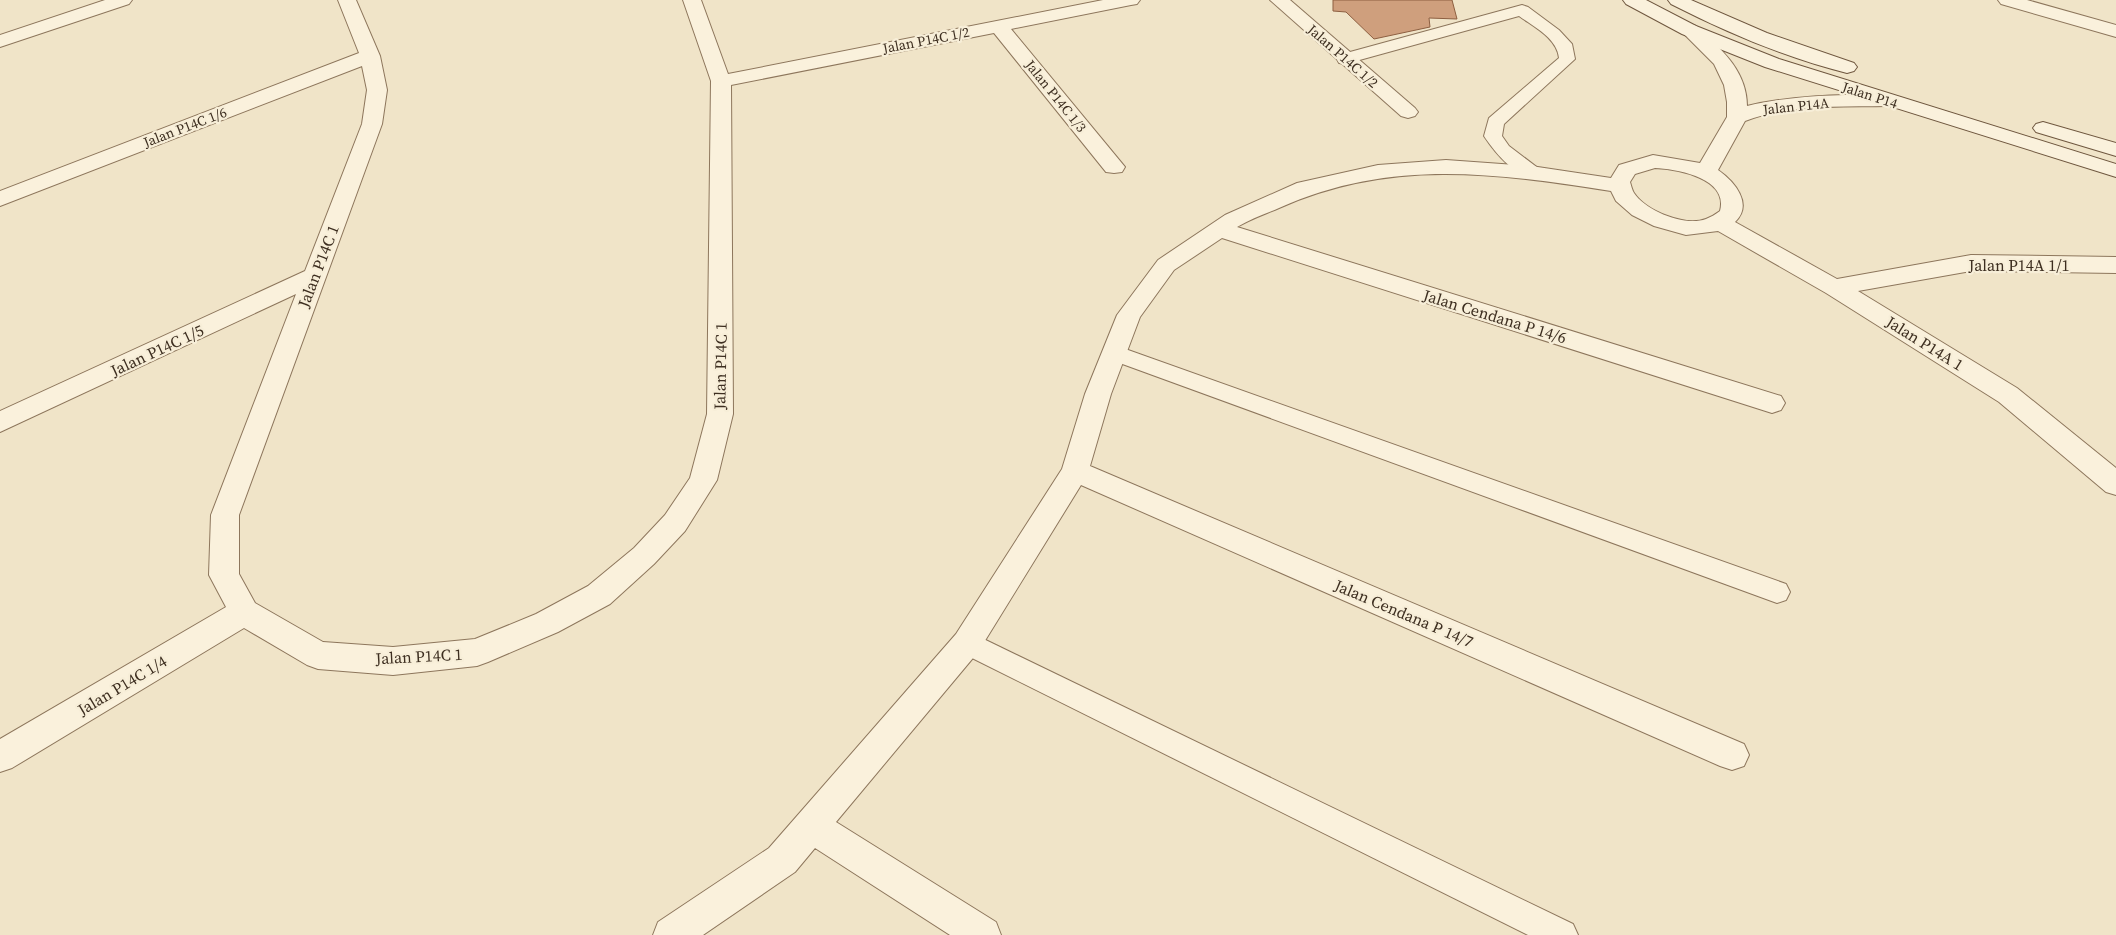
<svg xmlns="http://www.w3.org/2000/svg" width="2116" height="935" font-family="'Source Serif 4',serif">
<rect width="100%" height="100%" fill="#f0e4c8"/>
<path fill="#cf9f7d" stroke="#8d5f41" d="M 1333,0 L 1452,0 L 1457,19 L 1429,18 L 1430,27 L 1374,39 L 1346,12 L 1333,11 Z"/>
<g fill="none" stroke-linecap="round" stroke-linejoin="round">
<defs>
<g id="lane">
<path d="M 1522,5 L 1528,7 L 1559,30 L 1572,44 L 1575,59 L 1504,124 L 1502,136 L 1509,146 L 1538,168 L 1540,172 L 1538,176 C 1517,181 1494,151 1484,136 L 1489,118 L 1559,58 C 1557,38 1534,27 1519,16 L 1345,64 L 1339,63 L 1337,59 L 1339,55 Z"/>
<path d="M 1114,345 L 1786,584 L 1790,592 L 1786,600 L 1777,603 L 1106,358 L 1103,353 L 1106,348 Z"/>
<path d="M 967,631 L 1573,924 L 1578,935 L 1528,935 L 958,651 L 954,643 L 958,635 Z"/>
</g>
<g id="street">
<path d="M 105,0 L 132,0 L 129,4 L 0,47 L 0,35 Z"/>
<path d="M 338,0 L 356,0 L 380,56 L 387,90 L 382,124 L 239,515 L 239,574 L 255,603 L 323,642 L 393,647 L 475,639 L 536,614 L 588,586 L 634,548 L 665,515 L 690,478 L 707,414 L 711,81 L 683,0 L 701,0 L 728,74 L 1103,0 L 1140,0 L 1137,4 L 1131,5 L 1011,29 L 1125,167 L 1122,172 L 1114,173 L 1106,172 L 994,33 L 731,85 L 733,414 L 717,480 L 685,531 L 654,564 L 610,604 L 558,632 L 488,662 L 477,666 L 393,675 L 318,669 L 307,665 L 244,628 L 12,768 L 0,772 L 0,739 L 226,607 L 209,575 L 211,515 L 296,294 L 0,432 L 0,411 L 305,271 L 362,124 L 367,90 L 362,66 L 0,206 L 0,191 L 359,53 Z"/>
<path d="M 1270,0 L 1290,0 L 1415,108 L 1418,112 L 1415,116 L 1408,118 L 1401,116 Z"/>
<path d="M 1998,0 L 2027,0 L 2116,25 L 2116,37 L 2001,4 Z"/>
<path d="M 1689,24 L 1696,26 C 1720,48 1747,70 1747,106 C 1793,95 1839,95 1886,94 L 1893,96 L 1896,100 L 1893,104 L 1886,106 C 1838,107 1790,104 1745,121 L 1718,170 C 1734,181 1754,204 1735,222 L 1837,279 L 1971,255 L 2116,257 L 2116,273 L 1971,271 L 1858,291 L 2017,388 L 2116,468 L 2116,495 L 2106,492 L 1999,402 L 1826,293 L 1718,231 L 1686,235 L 1654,226 L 1632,215 L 1616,201 L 1611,191 C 1495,173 1390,158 1279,208 C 1265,214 1250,219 1237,227 L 1781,396 L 1785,403 L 1781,410 L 1772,413 L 1222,238 L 1174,270 L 1140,317 L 1111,394 L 1090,466 L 1744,744 L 1749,755 L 1744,766 L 1732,770 L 1720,766 L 1081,485 L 978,652 L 836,822 L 996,922 L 1001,935 L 950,935 L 815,848 L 795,872 L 703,935 L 653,935 L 658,922 L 769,848 L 956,634 L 1062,469 L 1085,394 L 1117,315 L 1158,260 L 1225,215 L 1297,183 L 1378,165 L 1446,160 L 1531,166 L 1611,178 L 1619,165 L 1653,155 L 1700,163 L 1727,117 L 1727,102 L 1724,85 L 1714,64 L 1680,30 L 1682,26 ZM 1655,168 C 1677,169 1729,178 1720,211 C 1716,214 1711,217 1706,219 C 1685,227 1646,211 1634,193 C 1632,190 1631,185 1630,182 L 1635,174 Z"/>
</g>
<g id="secondary">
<path d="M 1623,0 L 1646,0 L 1696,26 L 1779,59 L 2116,164 L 2116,177 L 1765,67 L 1682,34 L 1626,4 Z"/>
<path d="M 1668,0 L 1691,0 L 1767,33 L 1854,63 L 1857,67 L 1854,71 L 1847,73 C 1786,58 1726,32 1671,4 Z"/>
<path d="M 2043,122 L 2116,143 L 2116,156 L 2036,132 L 2033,128 L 2036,124 Z"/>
</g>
</defs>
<use href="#lane" stroke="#8d765c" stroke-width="2"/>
<use href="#street" stroke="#8d765c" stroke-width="2"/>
<use href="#secondary" stroke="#6f573f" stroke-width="2"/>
<use href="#lane" fill="#faf1dc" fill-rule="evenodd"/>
<use href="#street" fill="#faf1dc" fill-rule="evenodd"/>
<use href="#secondary" fill="#faf1dc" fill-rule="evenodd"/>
</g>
<g text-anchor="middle" stroke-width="4.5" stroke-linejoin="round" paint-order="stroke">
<g font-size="14" fill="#3d2e20" stroke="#f7eed8">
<text transform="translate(926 40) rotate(-11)" y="5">Jalan P14C 1/2</text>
<text transform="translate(1343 56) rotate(41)" y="5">Jalan P14C 1/2</text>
<text transform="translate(1870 95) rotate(18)" y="5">Jalan P14</text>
<text transform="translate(1056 96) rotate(51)" y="5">Jalan P14C 1/3</text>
<text transform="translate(1796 106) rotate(-6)" y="5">Jalan P14A</text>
<text transform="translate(185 127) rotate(-21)" y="5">Jalan P14C 1/6</text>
</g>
<g font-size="16" fill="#3d2e20" stroke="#f7eed8">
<text x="2019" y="271">Jalan P14A 1/1</text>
<text transform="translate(318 266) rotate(-69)" y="6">Jalan P14C 1</text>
<text transform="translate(1495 316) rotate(17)" y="6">Jalan Cendana P 14/6</text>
<text transform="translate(1925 343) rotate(32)" y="6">Jalan P14A 1</text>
<text transform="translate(157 350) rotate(-25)" y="6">Jalan P14C 1/5</text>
<text transform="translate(720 366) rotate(-89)" y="6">Jalan P14C 1</text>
<text transform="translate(1404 613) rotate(23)" y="6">Jalan Cendana P 14/7</text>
<text transform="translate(419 656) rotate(-3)" y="6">Jalan P14C 1</text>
<text transform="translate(122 685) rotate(-31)" y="6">Jalan P14C 1/4</text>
</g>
</g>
</svg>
